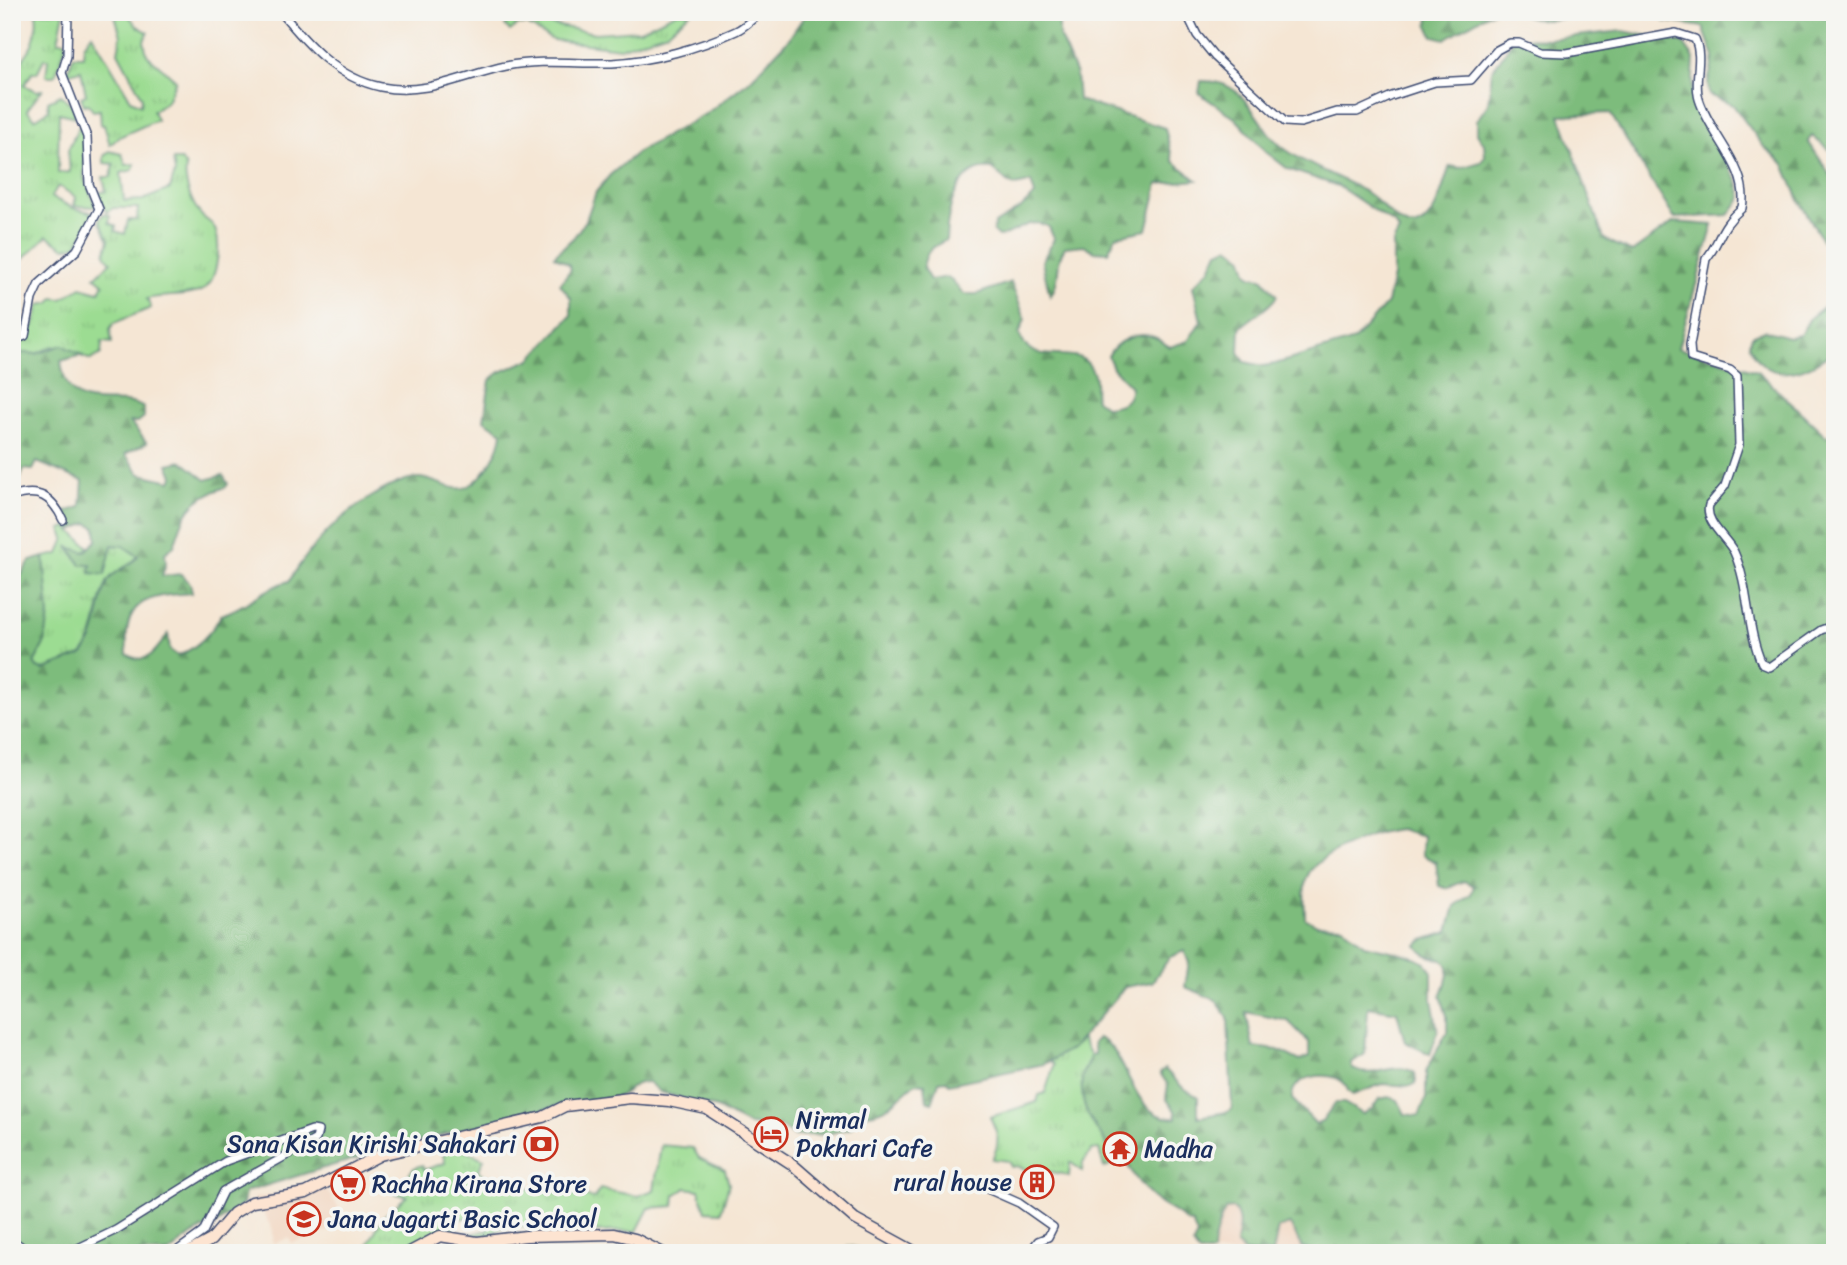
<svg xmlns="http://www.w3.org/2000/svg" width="1847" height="1265" font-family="Sriracha,sans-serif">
<defs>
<pattern id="grass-tufts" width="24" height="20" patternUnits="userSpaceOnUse" patternTransform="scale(1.75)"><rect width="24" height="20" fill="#9cdc92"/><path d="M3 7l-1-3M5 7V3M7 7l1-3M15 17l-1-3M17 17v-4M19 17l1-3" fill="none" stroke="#86bd80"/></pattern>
<pattern id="forest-firs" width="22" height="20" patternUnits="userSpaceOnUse" patternTransform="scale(1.75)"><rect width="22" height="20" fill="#7dbc7c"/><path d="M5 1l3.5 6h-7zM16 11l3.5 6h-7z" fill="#669969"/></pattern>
</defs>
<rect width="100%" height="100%" fill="#f6f6f2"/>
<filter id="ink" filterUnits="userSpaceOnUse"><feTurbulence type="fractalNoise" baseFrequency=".0143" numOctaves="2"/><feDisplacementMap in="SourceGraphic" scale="14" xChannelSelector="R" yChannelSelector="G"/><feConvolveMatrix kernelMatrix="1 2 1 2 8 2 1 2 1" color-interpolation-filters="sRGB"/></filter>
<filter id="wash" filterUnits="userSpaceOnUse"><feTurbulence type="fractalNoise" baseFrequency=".00686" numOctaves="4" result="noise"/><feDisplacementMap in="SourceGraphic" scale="28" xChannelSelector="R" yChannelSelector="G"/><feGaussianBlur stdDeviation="1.57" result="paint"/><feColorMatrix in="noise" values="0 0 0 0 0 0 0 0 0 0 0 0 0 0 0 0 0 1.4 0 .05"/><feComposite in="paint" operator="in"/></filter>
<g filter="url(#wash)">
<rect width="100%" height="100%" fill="#f5e6d4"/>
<g fill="#f2d4be">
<path d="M 326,1189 L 338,1206 L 343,1226 L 292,1243 L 289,1238 L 273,1244 L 273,1230 L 254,1198 Z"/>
<path d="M 1234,1208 L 1239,1227 L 1236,1241 L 1245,1253 L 1213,1253 L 1213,1242 L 1223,1215 L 1226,1209 Z"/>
<path d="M 1290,1224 L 1302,1247 L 1319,1253 L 1273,1253 L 1278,1228 Z"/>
</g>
<g fill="url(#grass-tufts)" stroke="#5c8678" stroke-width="2">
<path d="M 36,12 L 64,12 L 58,41 L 65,41 L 66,45 L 55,76 L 46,76 L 48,59 L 44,59 L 37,73 L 33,72 L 24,85 L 36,91 L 42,90 L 27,110 L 35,119 L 49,110 L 48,101 L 61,95 L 72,105 L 76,117 L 59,113 L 58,173 L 70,172 L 68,150 L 80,124 L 85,138 L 84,178 L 96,207 L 74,206 L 76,197 L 58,186 L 51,197 L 73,208 L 94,213 L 77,245 L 65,248 L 47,236 L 21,261 L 12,282 L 12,68 C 31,57 39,33 36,12 Z"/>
<path d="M 114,12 L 126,12 L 137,26 L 148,32 L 144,41 L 147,55 L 176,80 L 167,101 L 153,111 L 157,120 L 119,137 L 110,145 L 104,125 L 101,125 L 100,110 L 93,111 L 88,104 L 84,105 L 81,97 L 86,95 L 81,70 L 66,74 L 74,56 L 83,56 L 84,45 L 92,34 L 131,100 L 141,105 L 142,97 L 118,52 L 121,36 Z"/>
<path d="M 508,12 L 530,12 L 548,24 L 595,33 L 640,30 L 678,12 L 691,12 L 667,32 L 620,48 L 553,40 L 527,25 L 518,25 L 510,31 L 505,25 Z"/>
<path d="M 109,151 L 122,154 L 126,165 L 135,164 L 133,170 L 121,173 L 124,201 L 143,200 L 170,189 L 175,172 L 173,160 L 181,160 L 186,167 C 183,182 192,205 202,216 C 208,222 214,223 216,232 C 221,247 217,284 201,291 C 188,297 163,295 147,299 L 151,308 L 114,323 L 110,329 L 112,343 L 102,342 L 101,354 L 91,360 L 53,346 L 36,354 L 12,352 L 12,347 C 31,337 36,325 39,305 L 50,303 L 54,298 L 62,299 L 81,287 L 99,292 L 104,284 L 95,277 L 111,262 L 105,254 L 109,240 L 99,220 L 103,214 L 110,215 L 109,223 L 116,226 L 115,231 L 125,234 L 128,220 L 137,220 L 138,208 L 113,208 L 107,212 L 95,194 L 106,191 L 103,177 L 111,177 L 114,164 L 104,163 L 104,156 Z"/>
<path d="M 67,527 L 91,549 L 85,552 L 69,548 L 81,565 L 91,565 L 91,572 L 112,545 L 123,546 L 138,556 C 131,567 115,569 108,581 C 95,604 100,634 82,655 L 43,670 L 37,668 L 34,663 L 42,648 L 46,591 L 44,557 L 59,554 L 65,538 L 61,529 Z"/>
<path d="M 1081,1038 L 1091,1055 L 1083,1073 L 1085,1107 L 1114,1156 L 1114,1163 L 1104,1168 L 1099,1149 L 1092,1150 L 1083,1163 L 1082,1171 L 1070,1162 L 1069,1176 C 1053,1169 1026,1173 1017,1166 L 1011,1167 L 1008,1161 L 992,1159 C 1001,1142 998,1133 990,1117 L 1037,1102 L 1039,1095 L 1045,1093 L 1054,1065 L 1048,1059 L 1073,1048 Z"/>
<path d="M 468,1138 L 463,1150 L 484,1159 L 478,1171 C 513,1195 555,1188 594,1198 L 600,1189 L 638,1196 L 654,1190 L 661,1145 L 693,1148 L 699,1158 L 725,1170 L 729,1184 L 721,1212 L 706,1211 L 699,1190 L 686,1188 L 675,1195 L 674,1206 L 649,1208 L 637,1231 L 590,1232 L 506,1225 L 484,1239 L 457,1237 L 489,1230 L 485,1219 L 475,1217 L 457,1219 L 452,1233 L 442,1231 L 397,1253 L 355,1253 L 366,1249 L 382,1218 L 407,1196 L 393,1193 L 414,1168 L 422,1165 L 424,1170 L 445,1163 L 443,1155 L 458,1140 Z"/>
<path d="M 886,1245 L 903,1253 L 843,1253 L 848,1246 L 872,1252 Z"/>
</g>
<g fill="url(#forest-firs)" stroke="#4c766d" stroke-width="2" fill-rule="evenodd">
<path d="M 807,12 L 1055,12 L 1059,23 L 1059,35 L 1076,75 L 1078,100 L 1165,128 L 1173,161 L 1197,180 L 1158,184 L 1147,230 L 1116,236 L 1108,252 L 1094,251 L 1084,245 L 1065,247 C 1054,263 1062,281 1050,296 L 1042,262 L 1054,239 L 1049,227 C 1028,215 1017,235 998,236 L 993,231 L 995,224 L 1021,208 L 1035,195 L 1031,182 C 1005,191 1010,181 992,169 C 955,164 947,214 946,240 C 931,248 926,250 923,268 L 930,280 L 948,277 L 964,294 L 977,294 L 1011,282 L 1025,319 L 1019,334 C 1034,374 1079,337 1093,372 C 1097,380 1094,391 1096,400 L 1107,407 C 1122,405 1129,403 1131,387 L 1113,368 L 1108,356 C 1116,340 1138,331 1154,337 C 1160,339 1164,344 1170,347 L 1188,341 L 1201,321 L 1193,286 L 1210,269 L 1218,251 L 1229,247 C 1234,251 1241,254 1243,259 C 1248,272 1244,277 1262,278 L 1277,296 C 1268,310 1252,316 1240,328 L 1239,352 L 1245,362 L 1263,366 L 1275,364 L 1355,340 L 1387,303 L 1393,276 L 1393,243 L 1399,231 L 1396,225 L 1338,186 L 1288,169 L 1266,152 L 1236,119 L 1199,93 L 1201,81 C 1250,79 1253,126 1285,149 C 1310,168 1343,177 1370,195 C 1382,203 1401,231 1417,226 C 1437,220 1443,183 1450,166 L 1460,168 L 1481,162 L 1485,156 L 1484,144 L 1477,133 L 1477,120 L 1488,104 L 1492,71 L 1514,38 L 1548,39 L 1623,31 L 1683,43 L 1694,58 L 1692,96 L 1738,182 L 1742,197 L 1729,215 L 1674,218 L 1610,113 L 1560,115 L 1604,239 L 1632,252 L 1674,222 L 1713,225 L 1678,348 L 1757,371 L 1827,437 L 1835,430 L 1835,1253 L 1319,1253 L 1302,1248 L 1290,1224 L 1278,1228 L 1273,1253 L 1245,1253 L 1236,1244 C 1237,1232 1243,1220 1233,1208 L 1226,1209 C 1219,1221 1213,1240 1213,1253 L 1199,1253 L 1193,1245 L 1197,1235 L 1192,1223 L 1186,1222 C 1177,1211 1168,1210 1158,1202 C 1144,1191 1134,1177 1125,1161 L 1114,1163 C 1113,1146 1089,1125 1084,1104 C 1082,1096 1080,1079 1084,1071 C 1087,1065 1090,1064 1090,1056 L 1095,1054 L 1093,1043 L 1098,1038 C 1129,1048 1130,1122 1176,1118 L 1175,1111 L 1166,1098 L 1168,1085 L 1160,1073 L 1165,1069 L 1182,1087 L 1198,1097 L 1198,1117 L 1227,1112 L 1232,1109 L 1228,1018 L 1216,1000 L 1185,987 L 1189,962 L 1184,951 L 1170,957 L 1152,982 L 1125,987 L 1073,1048 L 1044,1064 L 949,1084 L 946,1080 L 939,1081 L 932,1103 L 927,1101 L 925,1084 L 916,1083 C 898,1096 887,1115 863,1114 L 850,1128 L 828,1134 L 794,1136 L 781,1127 L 748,1125 L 717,1108 L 660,1092 L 648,1082 C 633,1081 629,1093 616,1097 C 595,1103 573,1102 553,1107 C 449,1132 347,1160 245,1192 L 243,1204 L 219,1222 L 193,1234 L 168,1253 L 12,1253 L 12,589 L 30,561 L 44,557 L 49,615 L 45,642 L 34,663 L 37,668 L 43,670 L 82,655 C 101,634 96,605 108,581 C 115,569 131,567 138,556 L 123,546 L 112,545 L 105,575 L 90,573 L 91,565 L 81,565 L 69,547 L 85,552 L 97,540 L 96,528 L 88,523 L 72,530 L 66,521 L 65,512 L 81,507 L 83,481 L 37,462 L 33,470 L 24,469 L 21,477 L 12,453 L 12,352 L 36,354 L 62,345 L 82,355 L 61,361 C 68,423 116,390 144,408 L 144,417 L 138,422 L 130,422 L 147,443 L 125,454 L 140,474 L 171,481 L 173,476 L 168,464 L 182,461 L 206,480 L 223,475 L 228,484 L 226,487 C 189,499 185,512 174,546 L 165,553 L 166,563 L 162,576 L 181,574 L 190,583 L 192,593 C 145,596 123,600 127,654 C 147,668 157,649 168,634 L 170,650 L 178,656 C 198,647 211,634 221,615 C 249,606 263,588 289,581 C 314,541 341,514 381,491 C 391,486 405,478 417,478 C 433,477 454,495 469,486 C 485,477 501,449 502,432 L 484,420 L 490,380 L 500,372 L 531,359 L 571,316 L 571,298 L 560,284 L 571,269 L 569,264 L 554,256 L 574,237 L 586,220 L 596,192 L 610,175 L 639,151 L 707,113 L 750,80 L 788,40 ZM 1399,829 L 1423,836 L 1422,855 L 1436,862 L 1439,886 L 1446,888 L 1464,881 L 1474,886 L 1471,894 L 1455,906 L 1448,932 L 1423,940 L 1417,945 C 1429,969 1463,944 1441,996 L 1447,1016 L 1447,1032 L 1426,1071 L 1426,1098 L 1419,1116 L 1405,1114 L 1398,1100 L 1389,1097 L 1379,1099 L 1372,1109 L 1363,1114 L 1344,1103 L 1335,1103 L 1322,1122 L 1316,1124 L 1292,1099 C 1290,1076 1329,1069 1344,1083 C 1349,1088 1345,1091 1353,1095 L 1382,1084 L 1411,1086 L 1416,1083 L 1415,1073 C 1394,1059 1373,1082 1352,1068 L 1351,1063 L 1365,1054 L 1368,1007 L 1397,1012 L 1405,1042 L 1430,1054 L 1438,1032 L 1432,1000 L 1432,972 L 1426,963 L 1408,955 L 1364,945 L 1343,926 L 1317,925 L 1305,918 C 1305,905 1302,887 1308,875 C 1317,854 1377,831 1399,829 ZM 1246,1012 L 1288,1021 L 1309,1042 L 1309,1057 L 1300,1061 L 1278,1050 L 1253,1047 Z"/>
<path d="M 1430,12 L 1491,12 L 1445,39 L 1433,36 L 1428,25 Z"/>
<path d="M 1517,12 L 1573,12 C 1557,25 1535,20 1517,12 Z"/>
<path d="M 1658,12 L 1809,12 L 1835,20 L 1835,155 L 1812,136 L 1808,141 L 1835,182 L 1835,262 L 1799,200 L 1784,164 L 1764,147 L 1733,105 L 1709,95 L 1708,82 L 1714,57 L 1703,27 L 1664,21 Z"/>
<path d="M 1830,302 L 1835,302 L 1835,350 C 1805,374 1766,388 1749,343 L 1752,336 L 1764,330 L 1789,337 L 1800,335 L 1810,318 Z"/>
</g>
</g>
<g filter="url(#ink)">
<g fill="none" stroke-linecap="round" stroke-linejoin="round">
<defs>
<g id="street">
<path d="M 281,12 C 308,45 337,78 381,87 C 425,96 464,75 506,66 C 542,59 576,64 612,63 C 653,61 699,48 736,31 C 745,27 753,18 761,12"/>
<path d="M 1186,12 L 1197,35 L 1215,57 L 1285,122 L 1301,123 L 1337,112 L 1357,112 L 1392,96 L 1435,82 L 1471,80 L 1497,50 L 1510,43 L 1519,43 L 1540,52 L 1567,53 L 1676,33 L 1695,39 C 1704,60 1693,79 1699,99 C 1710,136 1750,168 1742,208 C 1719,227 1721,241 1706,259 L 1690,345 L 1691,358 L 1730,370 L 1737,376 L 1739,445 L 1725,486 L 1709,505 C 1704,522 1727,538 1734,552 C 1750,588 1746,628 1762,664 L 1769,667 L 1821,630 L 1835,625"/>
<path d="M 12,341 L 25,336 L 32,299 L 39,284 L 77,250 L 99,209 L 89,184 L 87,137 L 62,73 L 67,56 L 68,12"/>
<path d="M 12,497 C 38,488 52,496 63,520"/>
<path d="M 983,1187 L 1019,1203 L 1053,1227 L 1048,1237 L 1038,1241 L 1029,1253"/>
<path d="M 12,1240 L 25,1249 L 40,1253"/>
<path d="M 68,1253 L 116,1230 L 226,1161 L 312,1130 L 318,1131 L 316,1139 L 223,1191 L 203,1232 L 174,1253"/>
</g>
<g id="secondary">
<path d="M 187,1253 L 211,1240 L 234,1213 L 252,1202 L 306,1193 L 380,1155 L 543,1117 L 565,1106 L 630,1098 L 669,1101 L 707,1109 L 792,1164 L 855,1219 L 917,1253"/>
<path d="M 408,1253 L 440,1236 L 477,1242 L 526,1236 L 614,1234 L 635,1239 L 663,1253"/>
</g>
</defs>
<use href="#street" stroke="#3c4a70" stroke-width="10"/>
<use href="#secondary" stroke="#3c4a70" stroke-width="13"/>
<use href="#street" stroke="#fff" stroke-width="7"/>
<use href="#secondary" stroke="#fde4d1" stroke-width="10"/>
</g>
</g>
<defs>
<symbol id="hotel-ring" viewBox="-11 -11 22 22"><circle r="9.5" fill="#f6f6f2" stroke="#c8321e" stroke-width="1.5"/><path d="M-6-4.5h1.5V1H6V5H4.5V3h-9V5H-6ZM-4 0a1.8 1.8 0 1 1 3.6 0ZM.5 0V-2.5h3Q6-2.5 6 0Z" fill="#c8321e"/></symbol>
<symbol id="bank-ring" viewBox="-11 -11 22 22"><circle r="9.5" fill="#f6f6f2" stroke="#c8321e" stroke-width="1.5"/><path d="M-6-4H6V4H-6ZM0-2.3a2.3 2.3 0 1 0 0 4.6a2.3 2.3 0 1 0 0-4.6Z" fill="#c8321e"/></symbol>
<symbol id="temple-ring" viewBox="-11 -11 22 22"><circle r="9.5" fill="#f6f6f2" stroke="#c8321e" stroke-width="1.5"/><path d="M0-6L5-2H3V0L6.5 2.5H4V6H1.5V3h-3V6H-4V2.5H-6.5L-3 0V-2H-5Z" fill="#c8321e"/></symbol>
<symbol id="building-ring" viewBox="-11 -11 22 22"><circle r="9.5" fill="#f6f6f2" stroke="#c8321e" stroke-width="1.5"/><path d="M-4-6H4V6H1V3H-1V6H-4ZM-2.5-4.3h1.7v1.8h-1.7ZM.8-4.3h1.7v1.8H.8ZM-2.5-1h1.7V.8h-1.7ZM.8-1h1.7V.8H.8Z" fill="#c8321e"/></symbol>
<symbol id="supermarket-ring" viewBox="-11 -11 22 22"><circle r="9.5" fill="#f6f6f2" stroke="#c8321e" stroke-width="1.5"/><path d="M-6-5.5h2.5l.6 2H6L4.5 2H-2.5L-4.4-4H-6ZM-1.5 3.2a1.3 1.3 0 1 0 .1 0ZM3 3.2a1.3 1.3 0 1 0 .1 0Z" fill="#c8321e"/></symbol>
<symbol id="school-ring" viewBox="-11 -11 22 22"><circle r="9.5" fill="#f6f6f2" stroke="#c8321e" stroke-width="1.5"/><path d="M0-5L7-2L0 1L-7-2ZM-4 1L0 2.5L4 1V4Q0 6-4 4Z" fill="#c8321e"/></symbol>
</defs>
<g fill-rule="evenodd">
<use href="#hotel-ring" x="752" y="1115" width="38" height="38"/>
<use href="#bank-ring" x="522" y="1125" width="38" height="38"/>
<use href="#temple-ring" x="1101" y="1130" width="38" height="38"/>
<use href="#building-ring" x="1018" y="1163" width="38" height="38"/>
<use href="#supermarket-ring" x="329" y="1165" width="38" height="38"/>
<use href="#school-ring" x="285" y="1200" width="38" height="38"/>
</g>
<g text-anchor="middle" stroke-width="7" stroke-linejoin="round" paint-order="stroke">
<g font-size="24" fill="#1b2f5e" stroke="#f6f6f2" text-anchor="start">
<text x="796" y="1128">Nirmal<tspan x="796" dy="28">Pokhari Cafe</tspan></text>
<text x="516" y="1152" text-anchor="end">Sana Kisan Kirishi Sahakari</text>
<text x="1144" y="1157">Madha</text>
<text x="1012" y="1190" text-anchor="end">rural house</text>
<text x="372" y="1192">Rachha Kirana Store</text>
<text x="328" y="1227">Jana Jagarti Basic School</text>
</g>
</g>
<rect width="1847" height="1265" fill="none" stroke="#f6f6f2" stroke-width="42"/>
</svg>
